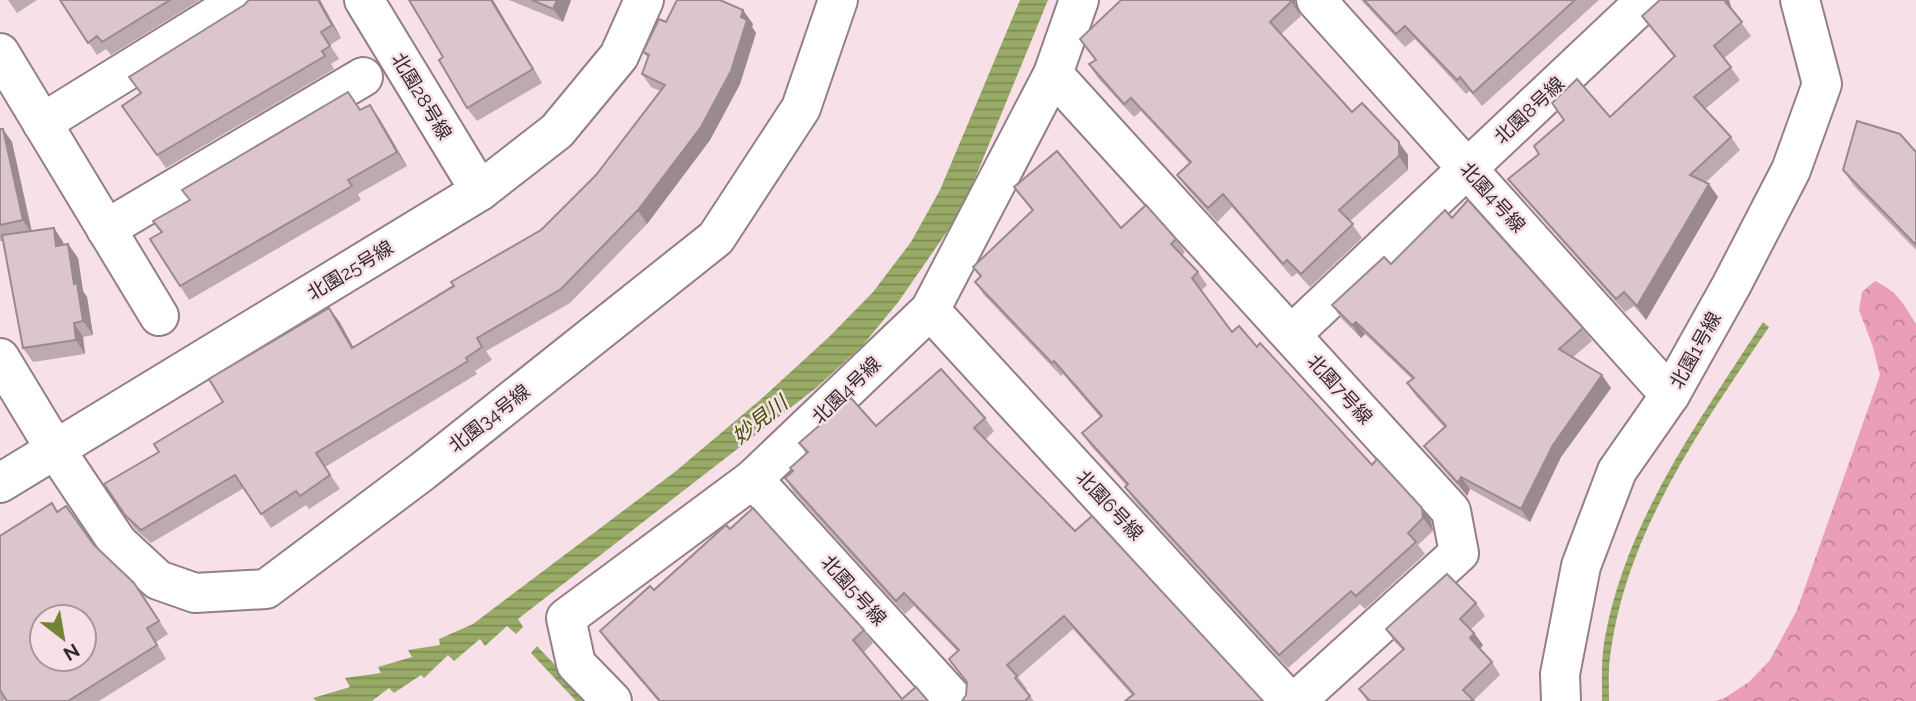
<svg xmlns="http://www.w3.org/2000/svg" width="1916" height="701" font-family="Raleway,'Noto Sans JP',sans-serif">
<defs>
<pattern id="forest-crowns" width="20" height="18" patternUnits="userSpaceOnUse" patternTransform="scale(1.75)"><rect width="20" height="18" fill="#ea9eba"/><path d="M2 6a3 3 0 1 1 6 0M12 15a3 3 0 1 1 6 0" fill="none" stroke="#be8198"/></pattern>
<pattern id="water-rules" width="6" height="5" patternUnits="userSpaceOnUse" patternTransform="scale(1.75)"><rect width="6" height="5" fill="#98ab66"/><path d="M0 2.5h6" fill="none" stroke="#7d8b54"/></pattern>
</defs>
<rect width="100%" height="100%" fill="#f7e0e8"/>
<path fill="url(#forest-crowns)" d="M 1875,281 C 1898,292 1903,303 1916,324 L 1916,701 L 1715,701 L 1723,699 L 1749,682 L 1770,660 L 1797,610 L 1880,375 L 1873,347 L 1859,310 L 1862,292 Z"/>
<g fill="url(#water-rules)">
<path d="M 1020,0 L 1048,0 L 962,210 L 899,301 L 863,345 L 816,388 L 518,619 L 523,627 L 516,634 L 507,626 L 485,646 L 480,639 L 454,661 L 448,655 L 424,678 L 421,675 L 394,693 L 389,688 L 372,701 L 316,701 L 313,698 L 350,687 L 345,678 L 381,673 L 378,667 L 412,657 L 408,650 L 440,645 L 439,639 L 473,624 L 676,471 L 760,400 L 830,336 L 873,292 L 911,242 L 940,190 Z"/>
<path d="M 1763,322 L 1769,327 C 1701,428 1625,533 1610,658 C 1608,672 1609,687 1609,701 L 1602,701 C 1602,680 1601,658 1605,637 C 1627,519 1699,421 1763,322 Z"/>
<path d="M 537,646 L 589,701 L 576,701 L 531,653 Z"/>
</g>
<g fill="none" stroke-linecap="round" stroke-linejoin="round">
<defs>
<g id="minor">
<path d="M 364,0 L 480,191"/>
<path d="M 1316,0 L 1670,395"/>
<path d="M 0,53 L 159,316"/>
<path d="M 1053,74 L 1451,511 L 1459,553 L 1296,701"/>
<path d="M 42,123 L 241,0"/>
<path d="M 106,229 L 363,77"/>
<path d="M 930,310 L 1289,701"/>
<path d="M 1291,335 L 1646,0"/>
<path d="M 0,358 L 55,449 L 118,543 L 158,580 L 195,593 L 266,589 L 423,471 L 716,238 L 801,108 L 838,0"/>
<path d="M 753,479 L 955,701"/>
<path d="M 0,483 L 480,191 L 557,131 L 619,56 L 644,0"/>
<path d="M 612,701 L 576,664 L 566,618 L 753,479 L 930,310 L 1053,74 L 1079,0"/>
<path d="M 1561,701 L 1560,674 L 1581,566 L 1617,471 L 1670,395 L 1731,286 L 1791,170 L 1822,84 L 1800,0"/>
</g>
</defs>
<use href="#minor" stroke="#937f85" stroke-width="42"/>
<use href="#minor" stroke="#fff" stroke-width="38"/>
</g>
<g fill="#bda9b0">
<path d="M 8,0 L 37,0 L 17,13 Z"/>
<path d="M 60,0 L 200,0 L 111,55 L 106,49 L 97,55 Z"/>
<path d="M 249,0 L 320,0 L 341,38 L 330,45 L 339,59 L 331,64 L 334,69 L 166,168 L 122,106 L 140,93 L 129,77 L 244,5 Z"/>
<path d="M 493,0 L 542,83 L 477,121 L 467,108 L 443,57 Z"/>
<path d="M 509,0 L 571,0 L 563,22 Z"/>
<path d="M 1121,0 L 1295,0 L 1295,4 L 1301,16 L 1281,34 L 1352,112 L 1408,155 L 1408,170 L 1350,221 L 1362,238 L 1310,287 L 1297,273 L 1292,277 L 1232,207 L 1217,222 L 1187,188 L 1177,175 L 1190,164 L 1141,111 L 1134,117 L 1098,78 L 1089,64 L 1095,60 L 1080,39 Z"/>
<path d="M 1361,0 L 1599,0 L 1482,106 L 1470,91 L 1466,94 L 1415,39 L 1405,47 Z"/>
<path d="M 1732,10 L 1751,36 L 1724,58 L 1740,80 L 1705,109 L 1731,137 L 1740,150 L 1705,183 L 1718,197 L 1646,320 L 1634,306 L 1625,312 L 1518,192 L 1508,179 L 1539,154 L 1564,120 L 1552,103 L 1610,117 L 1674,57 L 1652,29 L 1642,16 Z"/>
<path d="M 666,22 L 753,24 L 752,27 L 756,33 L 740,84 L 710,140 L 647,224 L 570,303 L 486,351 L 492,360 L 475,371 L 477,374 L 325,467 L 340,489 L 309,509 L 306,505 L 271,528 L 244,488 L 151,543 L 135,529 L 104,484 L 159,452 L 223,402 L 339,321 L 353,347 L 541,230 L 596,175 L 660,91 L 651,87 L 642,74 L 648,58 L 643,52 Z"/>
<path d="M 361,109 L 379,118 L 407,166 L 358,194 L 361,200 L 189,300 L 180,286 L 161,233 L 153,221 Z"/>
<path d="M 0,129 L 12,142 L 32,231 L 54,228 L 63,242 L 64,245 L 68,244 L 78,258 L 83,291 L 87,297 L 93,335 L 83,337 L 85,354 L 33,362 L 23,348 L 3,241 L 0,241 Z"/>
<path d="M 1916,152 L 1916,250 L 1854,186 L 1843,170 Z"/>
<path d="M 1014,187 L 1121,228 L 1176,239 L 1185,252 L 1182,255 L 1198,272 L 1207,285 L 1201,291 L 1232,332 L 1257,347 L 1372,465 L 1431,521 L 1433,531 L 1418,545 L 1425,554 L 1365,609 L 1360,604 L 1288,668 L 1134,500 L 1125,487 L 1126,485 L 1091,446 L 1082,433 L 1101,418 L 1063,374 L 1061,376 L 984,295 L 975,282 L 980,277 L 973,267 L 1032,211 Z"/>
<path d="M 1452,218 L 1583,328 L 1592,341 L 1573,357 L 1611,388 L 1561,457 L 1530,522 L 1470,489 L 1467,496 L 1433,458 L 1424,446 L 1444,427 L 1416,396 L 1407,383 L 1412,379 L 1365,334 L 1361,338 L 1341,318 L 1332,305 L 1391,264 Z"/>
<path d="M 985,418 L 994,431 L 985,440 L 1075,531 L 1263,701 L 1132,695 L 1073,629 L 1018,677 L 1027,689 L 1025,690 L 1034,701 L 962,701 L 966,695 L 967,683 L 949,659 L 957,651 L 914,606 L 905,614 L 794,492 L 785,478 L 792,471 L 806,454 L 799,443 L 876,426 Z"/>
<path d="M 52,503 L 57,511 L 134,583 L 168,634 L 156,642 L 166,659 L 99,701 L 7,701 L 6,699 L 3,701 L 0,701 L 0,536 Z"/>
<path d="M 730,529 L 864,630 L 873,643 L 863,653 L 902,699 L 928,701 L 658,701 L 609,644 L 600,631 Z"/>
<path d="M 1476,603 L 1485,616 L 1471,629 L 1483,645 L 1480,649 L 1492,662 L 1500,675 L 1474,700 L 1474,701 L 1367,701 L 1359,689 L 1403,650 L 1394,641 L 1386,629 Z"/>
</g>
<g fill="#9a8a90">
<path d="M 318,0 L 320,0 L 341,38 L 332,25 Z"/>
<path d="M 491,0 L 493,0 L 542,83 L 533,69 Z"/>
<path d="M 557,0 L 571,0 L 563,22 L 553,9 Z"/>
<path d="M 1290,0 L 1295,0 L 1295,4 L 1301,16 Z"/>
<path d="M 1724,0 L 1729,0 L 1733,13 Z"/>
<path d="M 743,10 L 753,24 L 752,27 L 756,33 L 740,84 L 710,140 L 647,224 L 638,210 L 741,17 Z"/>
<path d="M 370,105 L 379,118 L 407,166 L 397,152 Z"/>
<path d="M 3,129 L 12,142 L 32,234 L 23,220 Z"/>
<path d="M 1399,142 L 1408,155 L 1408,170 L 1399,156 Z"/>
<path d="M 1709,184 L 1718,197 L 1646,320 L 1637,306 Z"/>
<path d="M 54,228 L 63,242 L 66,260 L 56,246 Z"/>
<path d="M 68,244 L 78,258 L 83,291 L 87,297 L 93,335 L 83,321 L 74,284 Z"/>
<path d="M 329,308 L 339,321 L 361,361 L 352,348 Z"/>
<path d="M 1356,322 L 1365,334 L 1361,338 L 1352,325 Z"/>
<path d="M 74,323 L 83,337 L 85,354 L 76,340 Z"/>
<path d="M 1602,375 L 1611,388 L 1561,457 L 1530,522 L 1521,509 L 1553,445 Z"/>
<path d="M 1461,477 L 1470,489 L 1467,496 L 1458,483 Z"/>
<path d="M 1422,508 L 1431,521 L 1433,531 L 1423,518 Z"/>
<path d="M 1474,633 L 1483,645 L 1479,650 L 1470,638 Z"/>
</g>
<g fill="#dcc5cd" stroke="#9a8a90" stroke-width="2" fill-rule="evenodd">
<path d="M 60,0 L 170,0 L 102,42 L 97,36 L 88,43 Z"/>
<path d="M 249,0 L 318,0 L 332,25 L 321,32 L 330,46 L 322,51 L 325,56 L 157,155 L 122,106 L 141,93 L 129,77 L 244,5 Z"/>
<path d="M 409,0 L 491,0 L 533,69 L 467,108 L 439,60 L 443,57 Z"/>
<path d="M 532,0 L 557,0 L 553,9 Z"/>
<path d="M 677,0 L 720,0 L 743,10 L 741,17 L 747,20 L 731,71 L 701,127 L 638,210 L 561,289 L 477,338 L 482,347 L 466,358 L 468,361 L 316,453 L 330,475 L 300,496 L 296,491 L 261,514 L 235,475 L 141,530 L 125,515 L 104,484 L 159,452 L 154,444 L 223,402 L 209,379 L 329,308 L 352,348 L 454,286 L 451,282 L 541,230 L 596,175 L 665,85 L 642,74 L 649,55 L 643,52 L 659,19 L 666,22 Z"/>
<path d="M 1121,0 L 1290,0 L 1291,2 L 1270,22 L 1352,112 L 1362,103 L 1399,142 L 1399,156 L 1339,210 L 1353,224 L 1301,274 L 1287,260 L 1283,264 L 1223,194 L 1208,208 L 1177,175 L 1191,162 L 1131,98 L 1124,104 L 1089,64 L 1096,60 L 1080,39 Z"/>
<path d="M 1364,0 L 1575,0 L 1473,93 L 1460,77 L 1457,80 L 1405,26 L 1396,34 Z"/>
<path d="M 1660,0 L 1724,0 L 1742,22 L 1714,46 L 1731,67 L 1694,97 L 1731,137 L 1690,175 L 1709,184 L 1637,306 L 1624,292 L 1616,299 L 1508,179 L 1539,154 L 1534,146 L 1564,120 L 1552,103 L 1577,79 L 1610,117 L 1675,56 L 1642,16 Z"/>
<path d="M 348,92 L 360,110 L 370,105 L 397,152 L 348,180 L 352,186 L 180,286 L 150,239 L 162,232 L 153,221 L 190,200 L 182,190 Z"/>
<path d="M 1857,121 L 1900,134 L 1916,152 L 1916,245 L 1843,170 Z"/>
<path d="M 0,129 L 3,129 L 23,220 L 0,225 Z"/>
<path d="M 1057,151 L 1121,228 L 1146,205 L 1176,239 L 1171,244 L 1198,272 L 1192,278 L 1232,332 L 1239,326 L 1257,347 L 1260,343 L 1372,465 L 1377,459 L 1422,508 L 1423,518 L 1408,533 L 1416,542 L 1356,596 L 1351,591 L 1279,655 L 1125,487 L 1128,484 L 1082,433 L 1102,416 L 1054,361 L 1052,363 L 975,282 L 981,276 L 973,267 L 1033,210 L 1014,187 Z"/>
<path d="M 1468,200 L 1583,328 L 1559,349 L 1602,375 L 1553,445 L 1521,509 L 1461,477 L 1458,483 L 1424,446 L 1446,426 L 1407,383 L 1414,378 L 1356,322 L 1352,325 L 1332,305 L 1384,257 L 1391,264 L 1445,210 L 1452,218 Z"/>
<path d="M 54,228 L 56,246 L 68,244 L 74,284 L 77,283 L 83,321 L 74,323 L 76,340 L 23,348 L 2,235 Z"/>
<path d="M 941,369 L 985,418 L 974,428 L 1075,531 L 1092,516 L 1263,701 L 1125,701 L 1134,694 L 1064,616 L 1007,665 L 1017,676 L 1015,678 L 1030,696 L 1025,701 L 962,701 L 966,695 L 967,682 L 949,659 L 959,650 L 904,593 L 896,601 L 785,478 L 793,471 L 790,468 L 808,452 L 799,443 L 851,398 L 876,426 Z"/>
<path d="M 52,503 L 57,512 L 66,506 L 94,545 L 134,583 L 159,621 L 147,628 L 157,645 L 68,701 L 7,701 L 0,690 L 0,536 ZM 42,617 L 84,617 L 84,659 L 42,659 Z"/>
<path d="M 753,508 L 864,630 L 853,640 L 902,699 L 916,687 L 928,701 L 660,701 L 600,631 L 650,586 L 654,590 L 726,525 L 730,529 Z"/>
<path d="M 1447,574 L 1476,603 L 1460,619 L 1474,633 L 1470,638 L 1492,662 L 1463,690 L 1474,701 L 1370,701 L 1359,689 L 1404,649 L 1386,629 Z"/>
</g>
<g text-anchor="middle" stroke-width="5" stroke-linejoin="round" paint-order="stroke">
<g font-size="19" fill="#322a2d" stroke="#f7e0e8">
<text transform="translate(422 96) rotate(59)" y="7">北園28号線</text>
<text transform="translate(1529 110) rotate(-43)" y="7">北園8号線</text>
<text transform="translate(1493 197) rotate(48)" y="7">北園4号線</text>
<text transform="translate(350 270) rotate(-31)" y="7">北園25号線</text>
<text transform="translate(1695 350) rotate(-61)" y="7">北園1号線</text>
<text transform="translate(1340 389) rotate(48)" y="7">北園7号線</text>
<text transform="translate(846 390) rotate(-44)" y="7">北園4号線</text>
<text transform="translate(489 418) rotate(-38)" y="7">北園34号線</text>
<text transform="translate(1110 505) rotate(47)" y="7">北園6号線</text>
<text transform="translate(854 590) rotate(48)" y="7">北園5号線</text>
</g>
<g font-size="21" font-style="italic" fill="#425300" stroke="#f7e0e8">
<text transform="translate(760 420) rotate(-38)" y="7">妙見川</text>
</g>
</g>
<g transform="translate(63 638) rotate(149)"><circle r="33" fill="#f7e0e8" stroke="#a8979d" stroke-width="2"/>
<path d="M0-5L12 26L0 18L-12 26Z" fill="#728536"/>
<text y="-10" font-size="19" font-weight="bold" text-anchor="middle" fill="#322a2d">N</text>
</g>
</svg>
